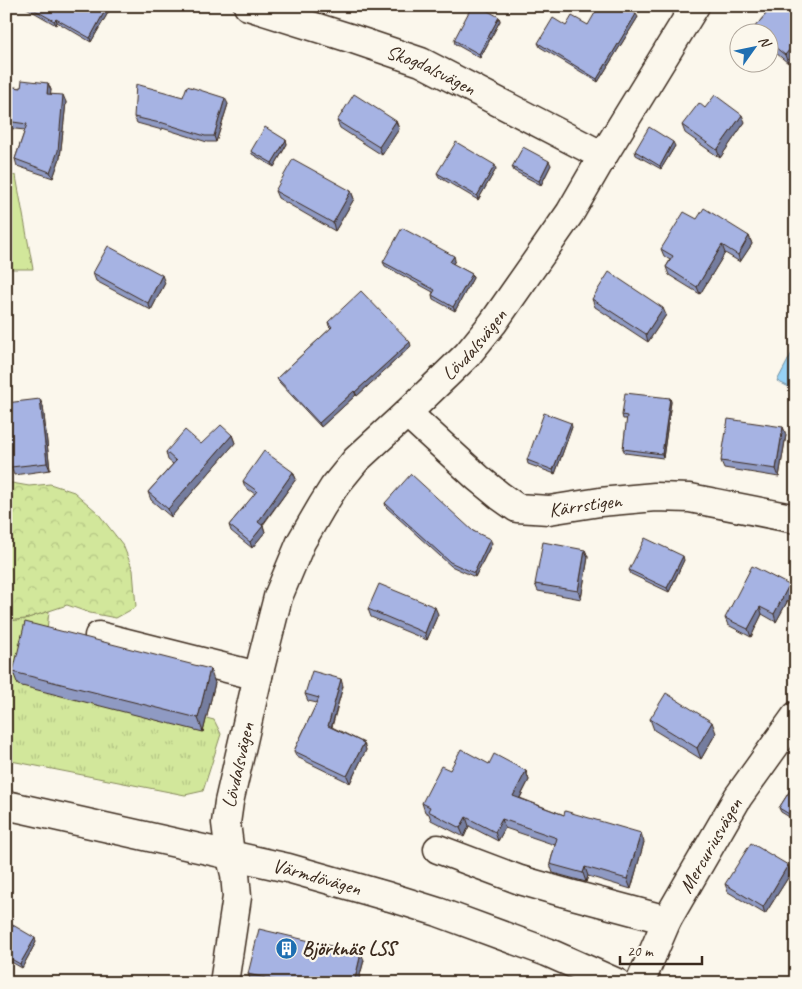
<svg xmlns="http://www.w3.org/2000/svg" width="802" height="989" font-family="Caveat,sans-serif">
<defs>
<pattern id="grass-tufts" width="24" height="20" patternUnits="userSpaceOnUse" patternTransform="scale(1.25)"><rect width="24" height="20" fill="#d2e79b"/><path d="M3 7l-1-3M5 7V3M7 7l1-3M15 17l-1-3M17 17v-4M19 17l1-3" fill="none" stroke="#b5c685"/></pattern>
<pattern id="forest-crowns" width="20" height="18" patternUnits="userSpaceOnUse" patternTransform="scale(1.25)"><rect width="20" height="18" fill="#d2e79b"/><path d="M2 6a3 3 0 1 1 6 0M12 15a3 3 0 1 1 6 0" fill="none" stroke="#b5c685"/></pattern>
</defs>
<rect width="100%" height="100%" fill="#fbf7ec"/>
<filter id="ink" filterUnits="userSpaceOnUse"><feTurbulence type="fractalNoise" baseFrequency=".02" numOctaves="2"/><feDisplacementMap in="SourceGraphic" scale="10" xChannelSelector="R" yChannelSelector="G"/><feConvolveMatrix kernelMatrix="1 2 1 2 8 2 1 2 1" color-interpolation-filters="sRGB"/></filter>
<g filter="url(#ink)">
<path fill="url(#grass-tufts)" stroke="#86885c" d="M 49,611 L 46,640 L 206,718 L 214,720 L 221,734 L 203,791 L 185,795 L 6,760 L 6,737 L 8,726 L 6,705 L 6,621 L 25,619 Z"/>
<path fill="url(#forest-crowns)" stroke="#86885c" d="M 6,482 L 29,486 L 50,484 L 74,492 L 97,512 L 123,545 L 133,570 L 136,607 L 116,618 L 90,613 L 67,605 L 25,619 L 6,621 Z"/>
<path fill="#d2e79b" stroke="#86885c" d="M 6,174 L 16,176 L 33,269 L 6,269 Z"/>
<path fill="#96d2f6" stroke="#728fa0" d="M 794,349 L 796,351 L 796,385 L 793,389 L 777,381 Z"/>
<g fill="none" stroke-linecap="round" stroke-linejoin="round">
<defs>
<g id="minor">
<path id="s1" d="M 248,6 L 353,39 L 421,62 L 603,156"/>
<path id="s2" d="M 407,413 L 478,478 L 500,496 L 517,508 L 549,510 L 600,502 L 655,497 L 690,498 L 796,519"/>
<path d="M 99,636 L 258,676"/>
<path d="M 438,849 L 520,880 L 562,892 L 667,920"/>
<path id="s3" d="M 224,983 L 237,897 L 235,874 L 230,854 L 226,823 L 229,802 L 258,676 L 278,597 L 301,542 L 322,506 L 334,487 L 356,460 L 407,413 L 467,355 L 493,323 L 570,213 L 603,156 L 695,6"/>
<path id="s4" d="M 640,983 L 667,920 L 738,797 L 796,716"/>
</g>
<g id="major">
<path id="s5" d="M 6,805 L 288,868 L 390,897 L 438,912 L 547,952 L 617,983"/>
</g>
</defs>
<use href="#minor" stroke="#3b2a1e" stroke-width="31"/>
<use href="#major" stroke="#3b2a1e" stroke-width="31"/>
<use href="#minor" stroke="#fbf7ec" stroke-width="28"/>
<use href="#major" stroke="#fbf7ec" stroke-width="28"/>
</g>
<g fill="#8f9ac3" stroke="#3b2a1e">
<path d="M 23,6 L 106,6 L 109,11 L 91,42 L 57,22 L 56,25 Z"/>
<path d="M 773,6 L 788,63 L 770,48 L 770,32 L 755,32 L 753,29 Z"/>
<path d="M 499,17 L 500,21 L 480,58 L 455,44 L 454,40 Z"/>
<path d="M 638,17 L 598,82 L 540,47 L 538,43 L 566,26 L 588,25 Z"/>
<path d="M 48,83 L 51,90 L 50,94 L 66,102 L 60,158 L 53,178 L 17,166 L 15,159 L 25,130 L 6,128 L 6,86 L 21,88 Z"/>
<path d="M 183,97 L 228,104 L 216,142 L 207,142 L 162,128 L 162,130 L 137,123 L 134,117 Z"/>
<path d="M 705,108 L 745,122 L 720,158 L 685,133 L 682,125 Z"/>
<path d="M 337,121 L 396,121 L 399,129 L 382,155 L 340,128 Z"/>
<path d="M 286,140 L 287,144 L 274,167 L 252,154 L 251,151 Z"/>
<path d="M 675,146 L 661,169 L 636,155 L 635,151 Z"/>
<path d="M 551,165 L 541,185 L 514,171 L 512,167 Z"/>
<path d="M 496,169 L 478,200 L 439,177 L 437,173 Z"/>
<path d="M 275,191 L 351,191 L 354,199 L 335,231 L 278,198 Z"/>
<path d="M 697,219 L 749,236 L 752,244 L 740,262 L 725,253 L 700,294 L 669,275 L 666,267 L 670,260 L 664,256 L 661,249 Z"/>
<path d="M 455,260 L 453,264 L 472,274 L 473,278 L 455,311 L 433,299 L 432,295 L 433,292 L 385,266 L 383,262 Z"/>
<path d="M 93,273 L 165,283 L 151,310 L 96,281 Z"/>
<path d="M 592,299 L 666,315 L 648,342 L 595,307 Z"/>
<path d="M 328,322 L 411,346 L 357,396 L 356,395 L 321,427 L 279,382 L 277,378 L 331,328 L 329,326 Z"/>
<path d="M 670,398 L 671,402 L 663,458 L 625,453 L 623,449 L 627,419 L 623,419 L 622,415 Z"/>
<path d="M 43,406 L 50,470 L 14,475 L 11,467 Z"/>
<path d="M 572,427 L 555,474 L 528,464 L 527,460 Z"/>
<path d="M 783,427 L 786,435 L 779,477 L 724,468 L 721,461 Z"/>
<path d="M 232,435 L 235,443 L 171,517 L 151,500 L 148,492 L 173,464 L 168,460 L 166,452 L 201,444 Z"/>
<path d="M 293,472 L 296,479 L 263,525 L 265,532 L 252,548 L 231,531 L 229,525 L 255,494 L 245,487 L 243,481 Z"/>
<path d="M 385,503 L 473,531 L 492,543 L 475,577 L 451,566 L 386,507 Z"/>
<path d="M 585,550 L 588,557 L 581,599 L 538,591 L 535,584 Z"/>
<path d="M 684,560 L 669,592 L 631,574 L 629,570 Z"/>
<path d="M 792,593 L 776,622 L 762,614 L 751,637 L 728,625 L 725,618 Z"/>
<path d="M 368,609 L 438,614 L 427,640 L 371,617 Z"/>
<path d="M 13,672 L 215,683 L 203,732 L 18,685 Z"/>
<path d="M 343,686 L 332,727 L 364,743 L 366,750 L 350,783 L 297,757 L 294,751 L 317,703 L 308,701 L 305,694 Z"/>
<path d="M 650,719 L 716,733 L 701,759 L 654,730 Z"/>
<path d="M 489,764 L 526,771 L 529,780 L 520,798 L 564,815 L 644,842 L 631,889 L 588,876 L 586,882 L 553,873 L 550,864 L 555,845 L 505,828 L 498,841 L 469,826 L 464,837 L 431,820 L 429,814 L 425,812 L 422,803 L 450,770 Z"/>
<path d="M 796,781 L 796,821 L 781,812 L 779,808 Z"/>
<path d="M 791,873 L 765,914 L 728,892 L 725,884 Z"/>
<path d="M 6,921 L 36,942 L 22,968 L 6,959 Z"/>
<path d="M 364,960 L 358,983 L 258,983 L 251,981 L 248,974 Z"/>
</g>
<g fill="#747d9f" stroke="#3b2a1e">
<path d="M 107,7 L 109,11 L 91,42 L 90,38 Z"/>
<path d="M 636,14 L 638,17 L 598,82 L 597,79 Z"/>
<path d="M 499,17 L 500,21 L 480,58 L 479,54 Z"/>
<path d="M 56,19 L 57,22 L 56,25 L 54,21 Z"/>
<path d="M 796,42 L 796,53 L 788,63 L 785,55 Z"/>
<path d="M 48,83 L 51,90 L 50,100 L 47,94 Z"/>
<path d="M 63,95 L 66,102 L 60,158 L 53,178 L 50,172 Z"/>
<path d="M 225,98 L 228,104 L 216,142 L 214,136 Z"/>
<path d="M 742,115 L 745,122 L 720,158 L 717,150 Z"/>
<path d="M 396,121 L 399,129 L 382,155 L 379,147 Z"/>
<path d="M 286,140 L 287,144 L 274,167 L 272,163 Z"/>
<path d="M 673,142 L 675,146 L 661,169 L 660,166 Z"/>
<path d="M 549,161 L 551,165 L 541,185 L 539,181 Z"/>
<path d="M 495,165 L 496,169 L 478,200 L 477,196 Z"/>
<path d="M 351,191 L 354,199 L 335,231 L 333,223 Z"/>
<path d="M 749,236 L 752,244 L 740,262 L 738,255 Z"/>
<path d="M 722,245 L 725,253 L 700,294 L 697,287 Z"/>
<path d="M 454,256 L 455,260 L 452,266 L 450,262 Z"/>
<path d="M 472,274 L 473,278 L 455,311 L 453,307 Z"/>
<path d="M 162,275 L 165,283 L 151,310 L 148,303 Z"/>
<path d="M 663,308 L 666,315 L 648,342 L 646,334 Z"/>
<path d="M 410,342 L 411,346 L 357,396 L 355,392 Z"/>
<path d="M 354,391 L 356,395 L 321,427 L 319,423 Z"/>
<path d="M 670,398 L 671,402 L 663,458 L 662,454 Z"/>
<path d="M 40,399 L 43,406 L 50,470 L 47,463 Z"/>
<path d="M 571,423 L 572,427 L 555,474 L 553,470 Z"/>
<path d="M 783,427 L 786,435 L 779,477 L 776,469 Z"/>
<path d="M 232,435 L 235,443 L 171,517 L 168,509 Z"/>
<path d="M 293,472 L 296,479 L 260,528 L 258,522 Z"/>
<path d="M 263,526 L 265,532 L 252,548 L 250,542 Z"/>
<path d="M 490,539 L 492,543 L 475,577 L 474,573 Z"/>
<path d="M 585,550 L 588,557 L 581,599 L 578,591 Z"/>
<path d="M 683,556 L 684,560 L 669,592 L 667,588 Z"/>
<path d="M 789,585 L 792,593 L 776,622 L 774,614 Z"/>
<path d="M 435,607 L 438,614 L 427,640 L 425,633 Z"/>
<path d="M 760,607 L 762,614 L 751,637 L 748,629 Z"/>
<path d="M 210,669 L 215,683 L 203,732 L 198,718 Z"/>
<path d="M 341,679 L 343,686 L 330,732 L 328,726 Z"/>
<path d="M 712,722 L 716,733 L 701,759 L 697,748 Z"/>
<path d="M 364,743 L 366,750 L 350,783 L 347,776 Z"/>
<path d="M 526,771 L 529,780 L 516,805 L 513,796 Z"/>
<path d="M 466,817 L 469,826 L 464,837 L 460,828 Z"/>
<path d="M 502,819 L 505,828 L 498,841 L 495,832 Z"/>
<path d="M 641,833 L 644,842 L 631,889 L 627,879 Z"/>
<path d="M 788,865 L 791,873 L 765,914 L 763,907 Z"/>
<path d="M 585,867 L 588,876 L 586,882 L 583,873 Z"/>
<path d="M 35,938 L 36,942 L 22,968 L 20,964 Z"/>
<path d="M 361,953 L 364,960 L 358,983 L 354,983 Z"/>
</g>
<g fill="#a6b3e3" stroke="#3b2a1e">
<path d="M 28,6 L 106,6 L 107,7 L 90,38 L 56,19 L 54,21 Z"/>
<path d="M 472,6 L 479,6 L 499,17 L 479,54 L 454,40 Z"/>
<path d="M 599,6 L 624,6 L 636,14 L 597,79 L 538,43 L 553,18 L 566,26 L 572,16 L 588,25 Z"/>
<path d="M 773,6 L 796,6 L 796,42 L 785,55 L 770,43 L 770,32 L 757,32 L 753,29 Z"/>
<path d="M 22,80 L 48,83 L 47,94 L 63,95 L 58,151 L 50,172 L 15,159 L 27,124 L 6,121 L 6,86 L 21,88 Z"/>
<path d="M 136,84 L 183,97 L 187,86 L 225,98 L 214,136 L 205,136 L 160,122 L 160,123 L 134,117 Z"/>
<path d="M 354,94 L 396,121 L 379,147 L 337,121 Z"/>
<path d="M 715,95 L 742,115 L 717,150 L 682,125 L 699,103 L 705,108 Z"/>
<path d="M 265,127 L 286,140 L 272,163 L 251,151 Z"/>
<path d="M 649,127 L 673,142 L 660,166 L 635,151 Z"/>
<path d="M 456,142 L 495,165 L 477,196 L 437,173 Z"/>
<path d="M 523,147 L 549,161 L 539,181 L 512,167 Z"/>
<path d="M 293,159 L 351,191 L 333,223 L 275,191 Z"/>
<path d="M 704,208 L 749,236 L 738,255 L 722,245 L 697,287 L 666,267 L 673,256 L 661,249 L 684,212 L 697,219 Z"/>
<path d="M 402,228 L 454,256 L 450,262 L 472,274 L 453,307 L 432,295 L 435,290 L 383,262 Z"/>
<path d="M 108,246 L 162,275 L 148,303 L 93,273 Z"/>
<path d="M 609,272 L 663,308 L 646,334 L 592,299 Z"/>
<path d="M 361,291 L 410,342 L 355,392 L 354,391 L 319,423 L 277,378 L 332,327 L 328,322 Z"/>
<path d="M 625,393 L 670,398 L 662,454 L 623,449 L 627,416 L 622,415 Z"/>
<path d="M 40,399 L 47,463 L 11,467 L 6,429 L 6,403 Z"/>
<path d="M 544,413 L 571,423 L 553,470 L 527,460 Z"/>
<path d="M 728,419 L 783,427 L 776,469 L 721,461 Z"/>
<path d="M 221,425 L 232,435 L 168,509 L 148,492 L 176,461 L 166,452 L 185,430 L 201,444 Z"/>
<path d="M 264,451 L 293,472 L 258,522 L 263,526 L 250,542 L 229,525 L 257,491 L 243,481 Z"/>
<path d="M 411,474 L 473,531 L 490,539 L 474,573 L 450,562 L 385,503 Z"/>
<path d="M 645,538 L 683,556 L 667,588 L 629,570 Z"/>
<path d="M 543,542 L 585,550 L 578,591 L 535,584 Z"/>
<path d="M 752,566 L 789,585 L 774,614 L 760,607 L 748,629 L 725,618 Z"/>
<path d="M 379,584 L 435,607 L 425,633 L 368,609 Z"/>
<path d="M 25,622 L 210,669 L 198,718 L 13,672 Z"/>
<path d="M 312,671 L 341,679 L 328,726 L 364,743 L 347,776 L 294,751 L 319,698 L 305,694 Z"/>
<path d="M 666,693 L 712,722 L 697,748 L 650,719 Z"/>
<path d="M 461,749 L 489,764 L 494,754 L 526,771 L 513,796 L 564,815 L 565,811 L 641,833 L 627,879 L 585,867 L 583,873 L 550,864 L 557,838 L 502,819 L 495,832 L 466,817 L 460,828 L 428,811 L 430,807 L 422,803 L 441,766 L 450,770 Z"/>
<path d="M 796,781 L 796,818 L 779,808 Z"/>
<path d="M 751,843 L 788,865 L 763,907 L 725,884 Z"/>
<path d="M 6,921 L 35,938 L 20,964 L 6,956 Z"/>
<path d="M 259,929 L 361,953 L 354,983 L 287,983 L 248,974 Z"/>
</g>
</g>
<defs>
<symbol id="building-disc" viewBox="-11 -11 22 22"><circle r="9.5" fill="#1f6fb2" stroke="#fbf7ec"/><path d="M-4-6H4V6H1V3H-1V6H-4ZM-2.5-4.3h1.7v1.8h-1.7ZM.8-4.3h1.7v1.8H.8ZM-2.5-1h1.7V.8h-1.7ZM.8-1h1.7V.8H.8Z" fill="#fff"/></symbol>
</defs>
<g fill-rule="evenodd">
<use href="#building-disc" x="274" y="936" width="25" height="25"/>
</g>
<g text-anchor="middle" stroke-width="4.5" stroke-linejoin="round" paint-order="stroke">
<g font-size="20" fill="#3b2a1e" stroke="#fbf7ec">
<text dy="7" stroke="none"><textPath href="#s1" startOffset="194">Skogdalsvägen</textPath></text>
<text dy="7" stroke="none"><textPath href="#s3" startOffset="718">Lövdalsvägen</textPath></text>
<text dy="7" stroke="none"><textPath href="#s2" startOffset="214">Kärrstigen</textPath></text>
<text dy="7" stroke="none"><textPath href="#s3" startOffset="221">Lövdalsvägen</textPath></text>
<text dy="7" stroke="none"><textPath href="#s4" startOffset="155">Mercuriusvägen</textPath></text>
<text dy="7" stroke="none"><textPath href="#s5" startOffset="319">Värmdövägen</textPath></text>
</g>
<g font-size="20" font-weight="bold" fill="#3b2a1e" stroke="#fbf7ec" text-anchor="start">
<text x="302" y="955">Björknäs LSS</text>
</g>
</g>
<rect width="802" height="989" fill="none" stroke="#fbf7ec" stroke-width="25"/>
<rect x="12" y="12" width="777" height="964" fill="none" stroke="#3b2a1e" stroke-width="2" filter="url(#ink)"/>
<g transform="translate(754 48) rotate(57)"><circle r="24" fill="#fbf7ec" stroke="#aea59a"/>
<path d="M0-4L9 19L0 12L-9 19Z" fill="#1f6fb2"/>
<text y="-8" font-size="14" font-weight="bold" text-anchor="middle" fill="#3b2a1e">N</text>
</g>
<path d="M620 956v8h82v-8" fill="none" stroke="#3b2a1e" stroke-width="2.5"/>
<text x="627" y="956" font-size="15" fill="#3b2a1e" stroke="#fbf7ec" stroke-width="4" paint-order="stroke">20 m</text>
</svg>
